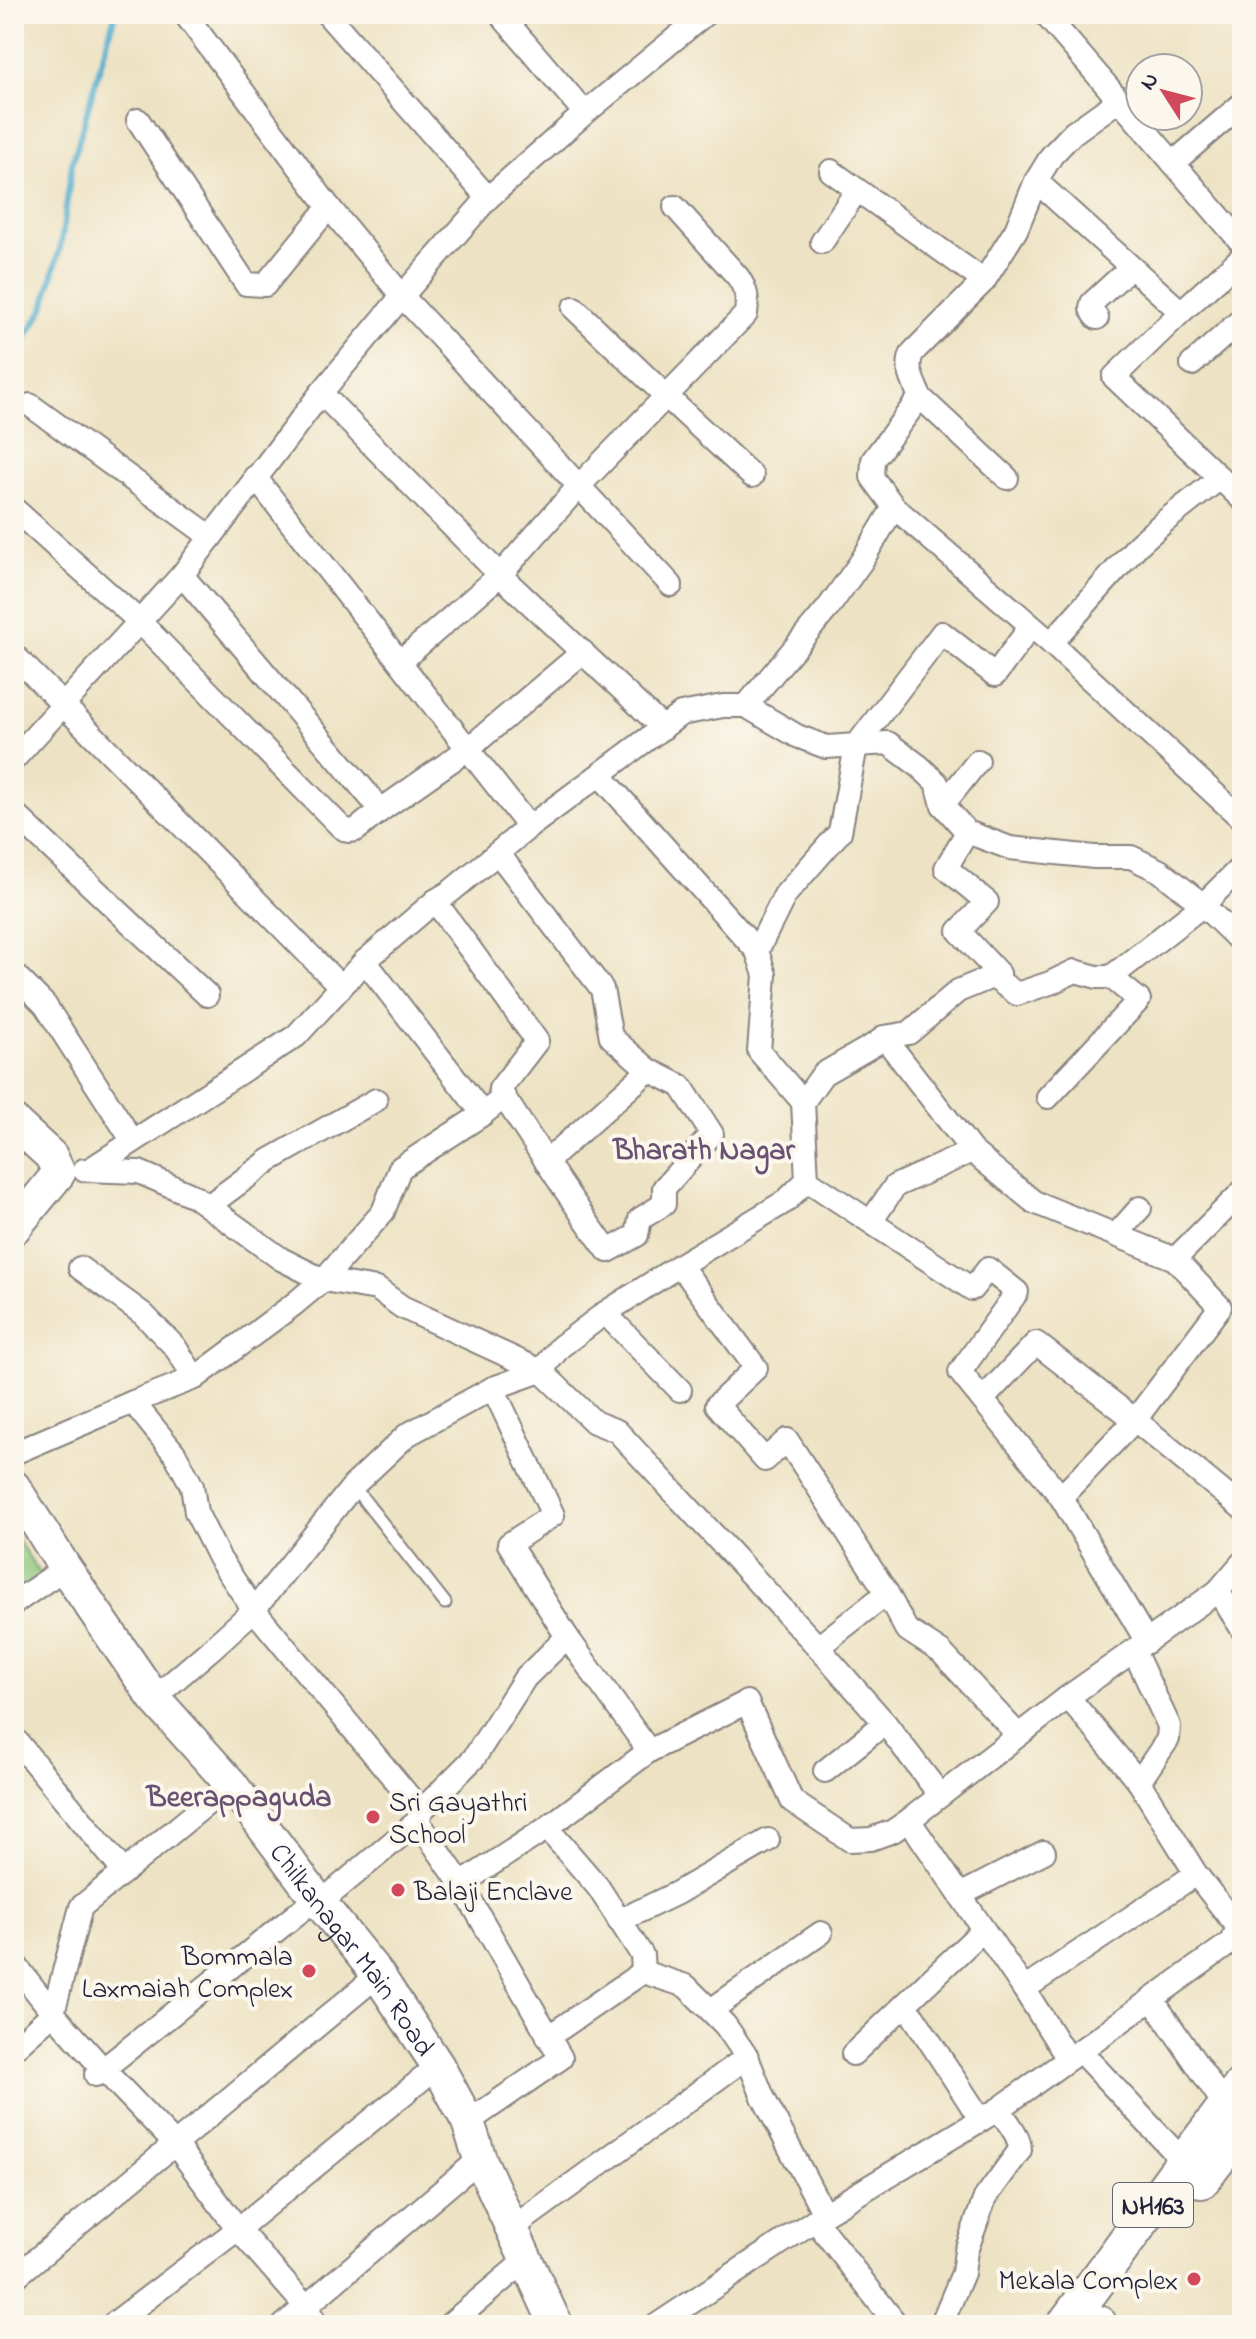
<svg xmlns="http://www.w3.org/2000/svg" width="1256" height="2339" font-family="'Indie Flower',sans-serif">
<rect width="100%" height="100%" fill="#fbf7ec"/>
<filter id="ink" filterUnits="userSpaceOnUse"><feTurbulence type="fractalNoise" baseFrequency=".0125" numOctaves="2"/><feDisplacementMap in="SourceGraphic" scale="16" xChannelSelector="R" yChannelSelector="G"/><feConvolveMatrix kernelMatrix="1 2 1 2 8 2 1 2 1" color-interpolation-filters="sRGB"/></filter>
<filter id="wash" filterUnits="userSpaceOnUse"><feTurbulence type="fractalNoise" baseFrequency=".006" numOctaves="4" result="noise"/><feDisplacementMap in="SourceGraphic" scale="32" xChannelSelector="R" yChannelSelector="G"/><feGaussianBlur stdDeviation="1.8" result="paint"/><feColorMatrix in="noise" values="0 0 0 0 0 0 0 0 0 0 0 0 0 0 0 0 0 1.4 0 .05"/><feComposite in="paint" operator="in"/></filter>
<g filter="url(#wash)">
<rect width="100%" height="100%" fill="#ede2c3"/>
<path fill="#8cc77c" stroke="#57745c" stroke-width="2" d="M 14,1534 L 42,1577 L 14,1597 Z"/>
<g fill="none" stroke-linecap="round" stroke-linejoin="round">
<path stroke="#4faccd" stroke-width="6" d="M 14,357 L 44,308 L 61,244 L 72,164 L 115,14"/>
</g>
</g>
<g filter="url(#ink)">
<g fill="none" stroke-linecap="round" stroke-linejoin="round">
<defs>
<path id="service" d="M 353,1486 L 445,1603"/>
<g id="minor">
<path d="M 185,14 L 329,207 L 402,296 L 671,585"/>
<path d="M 327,14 L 488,198"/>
<path d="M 500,14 L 585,113"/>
<path d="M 1045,14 L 1242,243"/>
<path d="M 1119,100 L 1073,133 L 1052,155 L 1036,181 L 1016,230 L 984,281 L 913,352 C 904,367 914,382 920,397 L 873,460 L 872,477 L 894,507 L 1051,643 L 1242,819"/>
<path d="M 138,120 L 246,284 L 265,285 L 329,207"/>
<path d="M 1173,163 L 1242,104"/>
<path d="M 831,171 L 984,281"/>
<path d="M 1036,181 L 1181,312"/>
<path d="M 822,242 L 857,190"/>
<path d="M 1242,257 L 1181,312 L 1114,377 L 1242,499"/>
<path d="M 574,308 L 666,396 L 752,476"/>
<path d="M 1097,318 L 1091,309 L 1092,303 L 1131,267"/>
<path d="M 1192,364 L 1242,319"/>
<path d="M 321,393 L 500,575 L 663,728"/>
<path d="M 920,397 L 1007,478"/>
<path d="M 30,405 L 211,537"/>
<path d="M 255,477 L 529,827"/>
<path d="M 14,509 L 140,622 L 341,827 L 348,831 L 356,830 L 381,810 L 468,749 L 583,652"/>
<path d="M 182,575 L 381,810"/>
<path d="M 1051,643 L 1138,545 L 1165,521 L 1220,478"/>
<path d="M 14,655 L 341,987"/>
<path d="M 401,661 L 500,575 L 578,487 L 746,314 C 748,298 747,291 738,277 L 675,207"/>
<path d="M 746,706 L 828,608 L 861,562 L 894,507"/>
<path d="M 14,759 L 182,575 L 321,393 L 402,296 L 488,198 L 585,113 L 705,14"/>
<path d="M 600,775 L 757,951"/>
<path d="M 943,805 L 978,761"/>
<path d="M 14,813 L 207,995"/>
<path d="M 967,832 L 946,868 L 987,902 L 959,931 L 999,974"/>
<path d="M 498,853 L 602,989 L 611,1037 L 649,1070"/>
<path d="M 435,901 L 537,1041 L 500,1089 L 504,1097"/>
<path d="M 14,974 L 45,1005 L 132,1140"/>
<path d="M 884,1037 L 972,1151 L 1029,1198 L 1034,1202 L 1175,1259 L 1220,1307 L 1135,1420 L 1061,1497"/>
<path d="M 1048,1097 L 1139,1000 L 1111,977"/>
<path d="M 803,1102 L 759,1051 L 765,975 L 757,951 L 785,895 L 840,832 L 856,746 L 942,633 L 995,675 L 1031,626"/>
<path d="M 483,1114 L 504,1097 C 538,1149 571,1201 608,1251 L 637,1235 L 640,1219 L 664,1204 L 664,1188 L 712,1134 L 681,1086 L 649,1070 L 546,1162"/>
<path d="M 84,1170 L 139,1172 L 194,1196 L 281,1259 L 323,1280 L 377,1289 L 402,1307 L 541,1371 L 594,1422 L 617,1431 L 818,1647 L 885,1723 L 940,1795"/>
<path d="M 89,1170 L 296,1036 L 365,961 L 435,901 L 450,892 L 529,827 L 681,714 L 723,706 L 746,706 L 797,736 L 826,747 L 888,743 L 919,766 L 937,783 L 943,805 L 967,832 L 1010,848 L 1094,857 L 1131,857 L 1160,871 L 1203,905 L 1242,943"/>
<path d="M 807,1180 L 972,1289 L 988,1269 L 1017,1292 L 960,1372 L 1061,1497 L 1147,1642"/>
<path d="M 208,1206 L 270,1160 L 376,1100"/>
<path d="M 872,1220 L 895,1186 L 972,1151"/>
<path d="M 1116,1235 L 1140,1208"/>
<path d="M 1175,1259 L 1242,1192"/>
<path d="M 680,1265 L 756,1368 L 717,1405 L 765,1460 L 787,1440 L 887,1593 L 906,1629 L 941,1652 L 1018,1735"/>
<path d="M 80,1268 L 143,1314 L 175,1347 L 195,1378"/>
<path d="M 605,1313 L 680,1390"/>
<path d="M 983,1399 L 1036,1343 L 1135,1420 L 1242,1508"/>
<path d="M 133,1402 L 175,1454 L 192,1486 L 196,1512 L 219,1558 L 254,1610 L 421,1811"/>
<path d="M 14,1453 L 133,1402 L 195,1378 L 293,1305 L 323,1280 L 383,1212 L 400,1168 L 483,1114 L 365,961"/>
<path d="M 1218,1591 L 1242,1629"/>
<path d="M 14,1603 L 65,1568"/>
<path d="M 818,1647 L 887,1593"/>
<path d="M 1134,1651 L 1169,1726 L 1168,1739 L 1139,1782 L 1196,1874 L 1238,1928"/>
<path d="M 1068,1697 L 1139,1782"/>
<path d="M 154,1698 L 210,1650 L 254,1610 L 353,1486 L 407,1435 L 493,1388 L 541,1371 L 560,1347 L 605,1313 L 680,1265 L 786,1201 L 807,1180 L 803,1102 L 823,1074 L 877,1043 L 884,1037 L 909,1033 L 958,991 L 999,974 L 996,979 L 1017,994 L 1050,983 L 1075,971 L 1097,977 L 1111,977 L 1203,905 L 1242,866"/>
<path d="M 14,1738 L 124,1872"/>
<path d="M 649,1751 L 747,1702 L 792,1801 L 850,1840 L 871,1839 L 893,1831 L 909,1820 L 1068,1697 L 1218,1591 L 1242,1563"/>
<path d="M 825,1771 L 885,1723"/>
<path d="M 909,1820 L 1024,1989 L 1068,2059"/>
<path d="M 418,1821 L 461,1884 L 561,2058 L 468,2122"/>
<path d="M 547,1828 L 598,1887 L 642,1955 L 643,1972 L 686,1986 L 725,2025 L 747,2057 L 763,2097 L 824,2214"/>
<path d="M 461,1884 L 547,1828 L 649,1751 L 567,1637 L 509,1544 L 553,1515 L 493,1388"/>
<path d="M 960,1895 L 1044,1852"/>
<path d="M 619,1921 L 677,1893 L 768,1840"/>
<path d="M 14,1963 L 53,2013 L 103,2069 L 175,2144 L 238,2229 L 306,2307 L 317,2325"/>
<path d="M 1024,1989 L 1196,1874"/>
<path d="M 1152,1999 L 1226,2107"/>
<path d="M 711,2010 L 821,1933"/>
<path d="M 914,2017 L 981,2120"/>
<path d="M 548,2037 L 643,1972"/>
<path d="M 14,2048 L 53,2013 L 81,1907 L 231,1784"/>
<path d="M 1080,2051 L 1184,2162"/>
<path d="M 853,2054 L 983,1930"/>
<path d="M 96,2075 L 308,1905 L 320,1903 L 418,1821 L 421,1811 L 474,1758 L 525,1678 L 567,1637"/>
<path d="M 815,2220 L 897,2325"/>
<path d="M 511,2229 L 747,2057"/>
<path d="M 14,2278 L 378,1975"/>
<path d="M 112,2325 L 238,2229 L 438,2066"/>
<path d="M 284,2325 L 480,2159"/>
<path d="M 449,2325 L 526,2260"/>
<path d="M 657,2325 L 824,2214 L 999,2109 L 1230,1943 L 1242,1922"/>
<path d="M 941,2325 L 963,2273 L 966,2251 L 985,2198 L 1020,2150 C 1020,2135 1007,2122 999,2109"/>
</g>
<g id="secondary">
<path d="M 14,1122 L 51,1156 L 59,1173 L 14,1228"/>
<path id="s1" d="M 14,1487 L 65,1568 L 154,1698 L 231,1784 L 320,1903 L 378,1975 L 438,2066 L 468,2122 L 480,2159 L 556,2325"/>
<path d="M 1099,2322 L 1101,2325"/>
</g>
<g id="trunk">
<path d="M 1201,2180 L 1242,2128"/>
<path d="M 1065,2325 L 1184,2162 L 1242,2086"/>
</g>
</defs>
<use href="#service" stroke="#88827f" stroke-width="15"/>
<use href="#minor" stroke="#88827f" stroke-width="26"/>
<use href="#secondary" stroke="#88827f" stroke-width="36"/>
<use href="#trunk" stroke="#88827f" stroke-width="40"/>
<use href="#service" stroke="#fff" stroke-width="11"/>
<use href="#minor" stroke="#fff" stroke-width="22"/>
<use href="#secondary" stroke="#fff" stroke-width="32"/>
<use href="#trunk" stroke="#fff" stroke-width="36"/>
</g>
</g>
<g fill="#d1495b" stroke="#fbf7ec" stroke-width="3">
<circle cx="373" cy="1817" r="8"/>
<circle cx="398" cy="1890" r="8"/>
<circle cx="309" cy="1971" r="8"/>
<circle cx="1194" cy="2279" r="8"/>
</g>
<g text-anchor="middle" stroke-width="8" stroke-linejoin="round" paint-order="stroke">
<rect fill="#fbf7ec" stroke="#636270" stroke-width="2" x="1113" y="2183" width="80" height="44" rx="6"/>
<g font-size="26" font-weight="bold" fill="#22223b">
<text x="1153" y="2214">NH163</text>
</g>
<g font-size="28" fill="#22223b" stroke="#fbf7ec" text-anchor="start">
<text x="389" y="1811">Sri Gayathri<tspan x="389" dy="32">School</tspan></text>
<text x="414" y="1900">Balaji Enclave</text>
<text x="293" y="1965" text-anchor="end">Bommala<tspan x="293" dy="32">Laxmaiah Complex</tspan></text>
<text x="1178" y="2289" text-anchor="end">Mekala Complex</text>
</g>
<g font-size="28" fill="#22223b" stroke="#fbf7ec">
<text dy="10" stroke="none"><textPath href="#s1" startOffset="574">Chilkanagar Main Road</textPath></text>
</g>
<g font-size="30" font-weight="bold" fill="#6a5171" stroke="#fbf7ec">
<text x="704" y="1159">Bharath Nagar</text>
<text x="239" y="1806">Beerappaguda</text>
</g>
</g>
<rect width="1256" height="2339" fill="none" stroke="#fbf7ec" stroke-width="48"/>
<g transform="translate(1164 92) rotate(306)"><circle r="38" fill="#fbf7ec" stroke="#a4a2a5" stroke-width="2"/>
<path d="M0-6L14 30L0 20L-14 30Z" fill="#d1495b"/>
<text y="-12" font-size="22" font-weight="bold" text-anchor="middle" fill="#22223b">N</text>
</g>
</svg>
